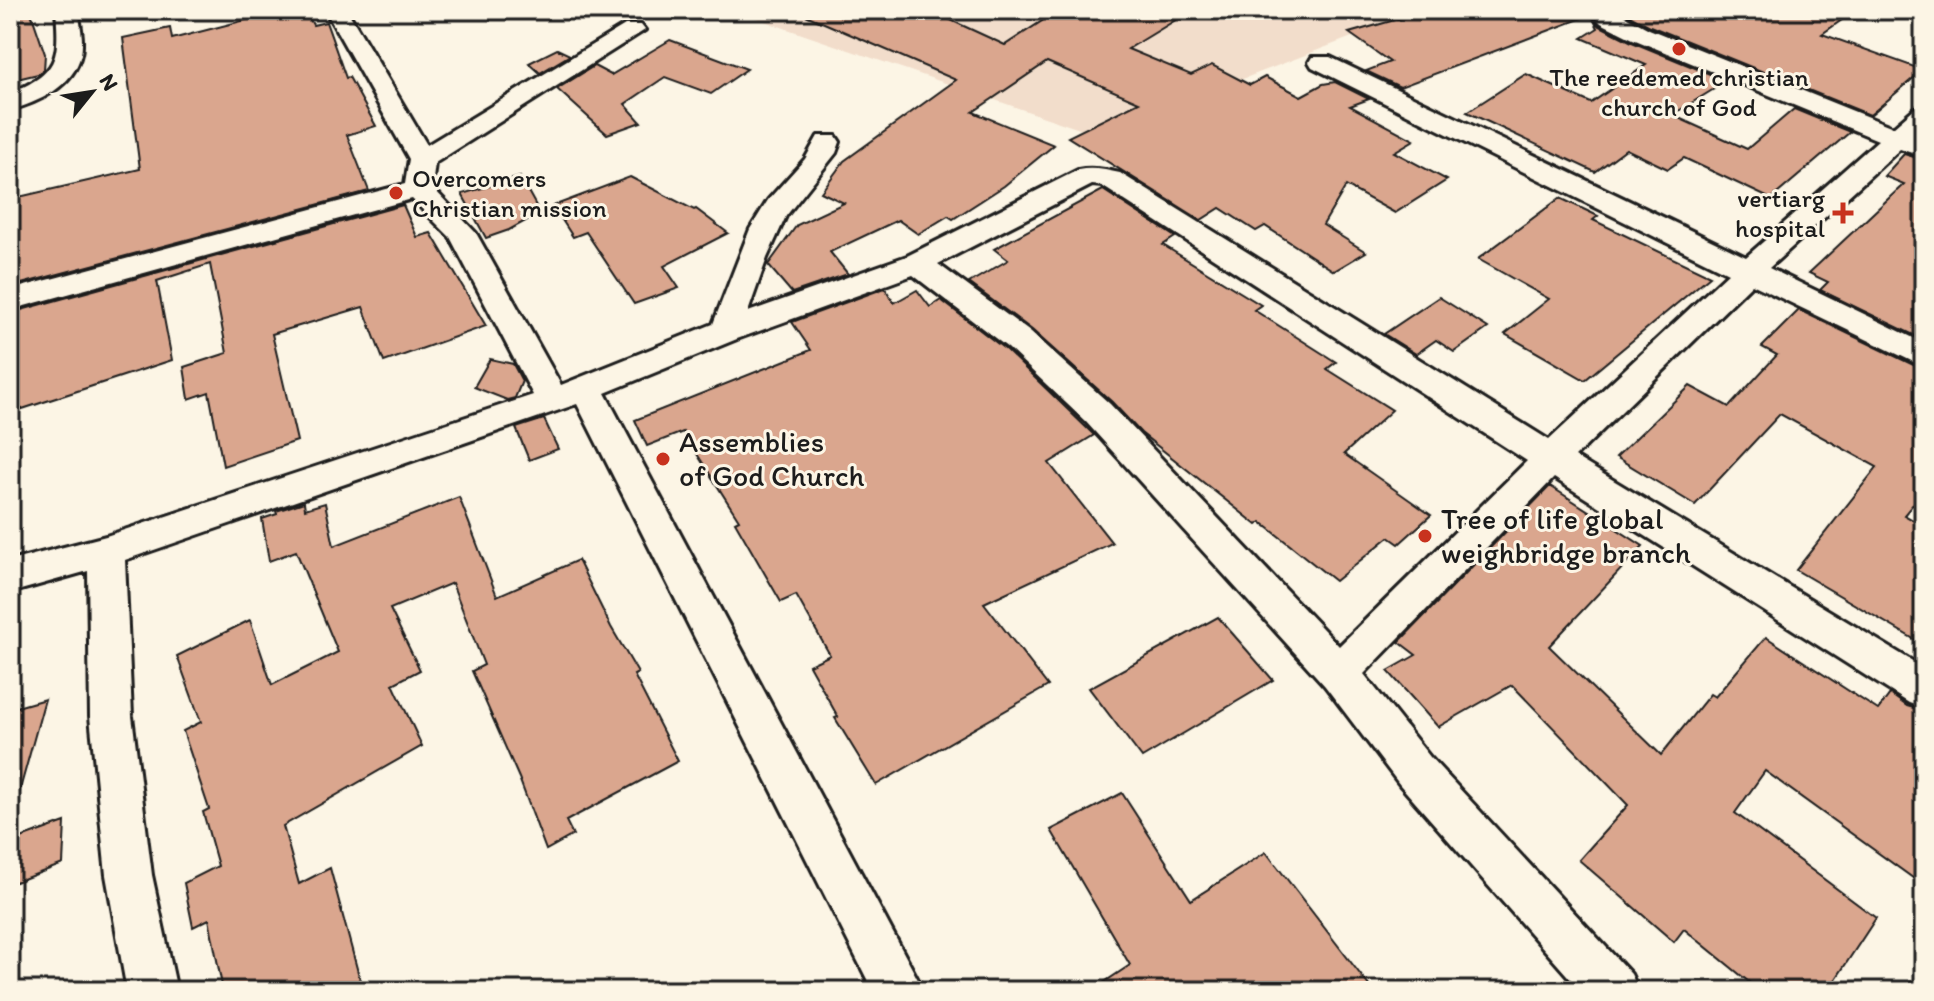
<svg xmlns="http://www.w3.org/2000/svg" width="1934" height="1001" font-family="Itim,sans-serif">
<rect width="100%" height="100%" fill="#fcf5e5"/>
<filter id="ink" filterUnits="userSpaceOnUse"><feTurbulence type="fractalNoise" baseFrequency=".0125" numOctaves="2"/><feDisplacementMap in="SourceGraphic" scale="16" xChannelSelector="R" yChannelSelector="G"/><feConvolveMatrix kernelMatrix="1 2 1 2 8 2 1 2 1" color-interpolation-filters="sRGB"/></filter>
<g filter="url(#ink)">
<path fill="#f2ddcb" d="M 732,10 L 1439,10 L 1378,27 L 1097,135 Z"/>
<g fill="#daa68e" stroke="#1c1c1c" stroke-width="2">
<path d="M 19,10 L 30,10 L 45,54 L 44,70 L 38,74 L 13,80 Z"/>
<path d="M 284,10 L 305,10 L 313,25 L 326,22 L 346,78 L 349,77 L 376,126 L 347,135 L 369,191 L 10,287 L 10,199 L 140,169 L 123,38 L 170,28 L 172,39 Z"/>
<path d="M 794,10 L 929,10 L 1005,45 L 1059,10 L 1192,10 L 1128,49 L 1191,75 L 1212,65 L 1250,85 L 1265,77 L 1301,96 L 1323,84 L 1335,82 L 1369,99 L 1350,106 L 1414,140 L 1394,152 L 1447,180 L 1395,213 L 1346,186 L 1323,225 L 1366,252 L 1334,271 L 1265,226 L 1256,231 L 1220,208 L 1201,220 L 1068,137 L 1139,102 L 1047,62 L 973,112 L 1054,145 L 1004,186 L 953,219 L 948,216 L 918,234 L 898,220 L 830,252 L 848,274 L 792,293 L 768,265 L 797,225 L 844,203 L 821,192 L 844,161 L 956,80 Z"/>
<path d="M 1430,10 L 1586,10 L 1590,15 L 1400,87 L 1366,71 L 1390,62 L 1349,33 Z"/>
<path d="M 1620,10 L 1856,10 L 1822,34 L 1923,70 L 1870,115 L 1650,26 Z"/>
<path d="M 1593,19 L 1600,26 L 1632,42 L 1727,81 L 1672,115 L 1747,149 L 1794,109 L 1850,132 L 1771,199 L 1684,158 L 1668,169 L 1626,149 L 1595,172 L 1467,112 L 1526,74 L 1591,103 L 1646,65 L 1582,38 L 1598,28 Z"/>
<path d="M 670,40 L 747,69 L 711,94 L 665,77 L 625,104 L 641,122 L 607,134 L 557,89 L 594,66 L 611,75 Z"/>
<path d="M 557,49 L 570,55 L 540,73 L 529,63 Z"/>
<path d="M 1904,154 L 1924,160 L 1924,340 L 1820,290 L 1828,282 L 1809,273 L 1904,184 L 1884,176 Z"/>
<path d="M 520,177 L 540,213 L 509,230 L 486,238 L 462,194 Z"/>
<path d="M 630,177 L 694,210 L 696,209 L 728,233 L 664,266 L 679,288 L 634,304 L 586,232 L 573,237 L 553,206 Z"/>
<path d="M 1103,190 L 1175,237 L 1163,245 L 1261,305 L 1254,310 L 1336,362 L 1327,369 L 1392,410 L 1344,454 L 1431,515 L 1399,544 L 1389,537 L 1335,581 L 1261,522 L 1257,525 L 1141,433 L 1112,402 L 1032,330 L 969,283 L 1008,260 L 994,249 Z"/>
<path d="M 1560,198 L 1598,216 L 1593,220 L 1710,276 L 1585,380 L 1505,334 L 1549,299 L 1478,259 Z"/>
<path d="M 403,205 L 417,237 L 431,233 L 486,326 L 384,362 L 363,307 L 272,334 L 297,441 L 223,466 L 209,392 L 189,399 L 184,367 L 227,353 L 210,264 L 157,281 L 172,360 L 10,413 L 10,313 Z"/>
<path d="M 885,288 L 894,303 L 917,290 L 930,307 L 941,300 L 1006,350 L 1094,435 L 1049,463 L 1112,543 L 984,603 L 1048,686 L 876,785 L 835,718 L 838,717 L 809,665 L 830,655 L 796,595 L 781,602 L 735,522 L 739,520 L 683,432 L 647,446 L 635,420 L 811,350 L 792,322 Z"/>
<path d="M 1439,297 L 1488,328 L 1454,352 L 1436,340 L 1416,354 L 1384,334 Z"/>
<path d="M 1799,310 L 1924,370 L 1924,491 L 1904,515 L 1924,526 L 1924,645 L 1796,570 L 1877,467 L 1780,414 L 1695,505 L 1616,457 L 1690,386 L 1729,407 L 1777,355 L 1762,347 Z"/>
<path d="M 490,359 L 513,364 L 522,381 L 515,398 L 507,400 L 474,387 Z"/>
<path d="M 544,419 L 558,449 L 529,460 L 516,428 Z"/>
<path d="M 1550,486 L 1643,546 L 1549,646 L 1661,755 L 1710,694 L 1715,697 L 1766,637 L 1878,710 L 1890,694 L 1907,706 L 1924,711 L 1924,886 L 1765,771 L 1735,813 L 1876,918 L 1828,991 L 1760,991 L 1684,929 L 1674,942 L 1579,860 L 1628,805 L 1512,685 L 1438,727 L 1388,671 L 1416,655 L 1399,642 Z"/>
<path d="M 459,497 L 497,596 L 578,560 L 611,627 L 638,673 L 634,675 L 678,761 L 566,821 L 573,835 L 546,850 L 519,778 L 472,671 L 484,665 L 452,583 L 390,609 L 420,670 L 393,684 L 422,746 L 283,826 L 299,884 L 330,868 L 363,991 L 223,991 L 209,919 L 193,927 L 184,883 L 218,866 L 203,812 L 209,809 L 183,731 L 201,722 L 177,656 L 250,620 L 272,685 L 338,652 L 296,551 L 269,561 L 262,519 L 277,514 L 276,511 L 304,502 L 305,509 L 325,503 L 334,546 Z"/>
<path d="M 1218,617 L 1273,680 L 1142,758 L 1089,688 Z"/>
<path d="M 45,699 L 19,793 L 10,792 L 10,709 Z"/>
<path d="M 1122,793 L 1191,900 L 1266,852 L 1373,991 L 1091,991 L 1130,965 L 1051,830 Z"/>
<path d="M 65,822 L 63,864 L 10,884 L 10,842 Z"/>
</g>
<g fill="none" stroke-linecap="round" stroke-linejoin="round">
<defs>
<g id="minor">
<path d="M 56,10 L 78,10 C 80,24 84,40 81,54 C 74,86 38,103 10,110 L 10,93 C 58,73 60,59 56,10 Z"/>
<path d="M 325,10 L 347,10 L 427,145 L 625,25 L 641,25 L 645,30 L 435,163 L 432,187 L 476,233 L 561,385 L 713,324 L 750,229 L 768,200 L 805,159 L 818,136 L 836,136 L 840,142 L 836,153 L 786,216 L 767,258 L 748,312 L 907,256 L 1078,170 C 1092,167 1106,170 1120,173 L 1549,440 L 1728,273 L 1312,67 L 1309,62 L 1312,57 L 1330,57 L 1746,257 L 1878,140 L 1633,39 L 1601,23 L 1589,10 L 1614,10 L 1649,29 L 1893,127 L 1915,108 L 1924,105 L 1924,127 L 1914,136 L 1924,140 L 1924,157 L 1900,149 L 1769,268 L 1924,343 L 1924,367 L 1752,284 L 1575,457 L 1924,668 L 1924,708 L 1909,703 L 1554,478 L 1364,674 L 1430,757 L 1631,974 L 1639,991 L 1581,991 L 1400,785 L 1325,686 L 1086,422 L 1008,348 L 913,275 L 737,339 L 605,393 L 924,991 L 873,991 L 577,404 L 125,560 L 132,716 L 152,875 L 177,991 L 127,991 L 106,875 L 90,716 L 88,571 L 10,593 L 10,561 L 106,536 L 533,395 L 450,237 L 412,199 L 10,310 L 10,290 L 405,184 L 409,159 ZM 1092,185 L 1102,186 L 1527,461 L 1339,646 L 1110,404 L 1030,332 L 938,264 Z"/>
</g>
</defs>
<use href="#minor" stroke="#1c1c1c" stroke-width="6"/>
<use href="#minor" fill="#fcf5e5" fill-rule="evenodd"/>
</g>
</g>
<g fill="#c8321e" stroke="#fcf5e5" stroke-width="3">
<circle cx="1679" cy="49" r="8"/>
<circle cx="396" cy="193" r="8"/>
<path d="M1839 201h8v8h8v8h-8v8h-8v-8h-8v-8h8z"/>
<circle cx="663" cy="459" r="8"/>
<circle cx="1425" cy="536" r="8"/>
</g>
<g text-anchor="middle" stroke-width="6" stroke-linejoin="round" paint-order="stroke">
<g font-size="26" fill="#1c1c1c" stroke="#fcf5e5">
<text x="1679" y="86">The reedemed christian<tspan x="1679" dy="30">church of God</tspan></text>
<text x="412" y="187" text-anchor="start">Overcomers<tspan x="412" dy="30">Christian mission</tspan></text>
<text x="1825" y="207" text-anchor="end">vertiarg<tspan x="1825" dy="30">hospital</tspan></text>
</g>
<g font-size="30" fill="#1c1c1c" stroke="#fcf5e5" text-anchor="start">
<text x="679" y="452">Assemblies<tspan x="679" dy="34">of God Church</tspan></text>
<text x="1441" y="529">Tree of life global<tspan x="1441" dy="34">weighbridge branch</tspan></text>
</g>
</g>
<rect width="1934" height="1001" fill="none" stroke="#fcf5e5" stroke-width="40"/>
<rect x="20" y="20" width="1894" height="961" fill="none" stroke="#1c1c1c" stroke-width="3" filter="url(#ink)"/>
<g transform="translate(92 92) rotate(60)" stroke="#fcf5e5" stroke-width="6" paint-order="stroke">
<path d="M0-6L14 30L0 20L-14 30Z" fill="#1c1c1c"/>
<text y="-12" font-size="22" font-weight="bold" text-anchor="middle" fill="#1c1c1c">N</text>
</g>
</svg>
